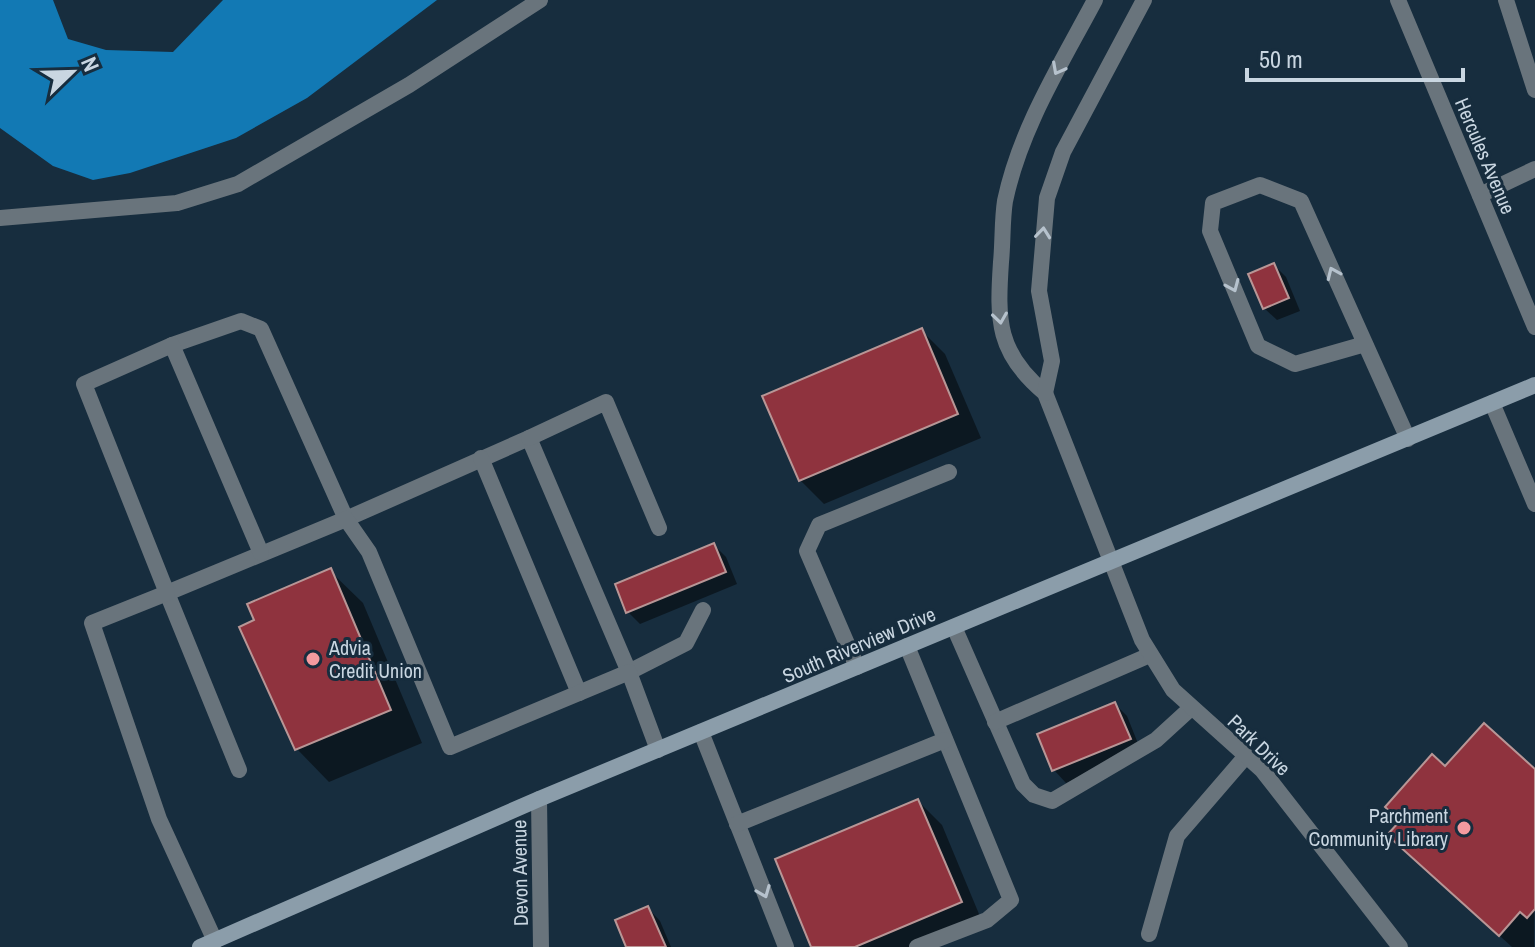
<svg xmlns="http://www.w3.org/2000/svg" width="1535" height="947" font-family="'Archivo Narrow',sans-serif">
<rect width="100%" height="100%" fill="#172d3e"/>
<path fill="#1279b4" d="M 0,0 L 53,0 L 68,39 L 106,50 L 173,52 L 223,0 L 437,0 L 307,98 L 236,138 L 130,173 L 93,180 L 53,166 L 0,128 Z"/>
<g fill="#0007">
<path d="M 1274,265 L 1286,277 L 1300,311 L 1277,320 L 1264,308 Z"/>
<path d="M 921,330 L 945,354 L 981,438 L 824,504 L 800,480 Z"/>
<path d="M 714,545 L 726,557 L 737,584 L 640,624 L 628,612 Z"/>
<path d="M 330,571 L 363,603 L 422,743 L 329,782 L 297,749 L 256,621 Z"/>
<path d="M 1115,704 L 1127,716 L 1141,751 L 1066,783 L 1054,770 Z"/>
<path d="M 1446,769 L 1535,772 L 1534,947 L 1512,947 L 1389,835 Z"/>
<path d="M 918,801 L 942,825 L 984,926 L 934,947 L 813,947 Z"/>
<path d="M 648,908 L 660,921 L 671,947 L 628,947 Z"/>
</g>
<g fill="#8f333e" stroke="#b89696" stroke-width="2">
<path d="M 1274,263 L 1289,298 L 1263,309 L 1248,274 Z"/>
<path d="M 922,328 L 958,414 L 799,481 L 762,396 Z"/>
<path d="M 714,543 L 726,572 L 626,613 L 615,584 Z"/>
<path d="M 331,568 L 391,710 L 295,750 L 239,627 L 254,620 L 247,604 Z"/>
<path d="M 1115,702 L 1131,739 L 1052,771 L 1037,734 Z"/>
<path d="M 1484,723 L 1535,769 L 1535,909 L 1527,918 L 1520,912 L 1499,936 L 1387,835 L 1400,821 L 1385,807 L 1432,754 L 1445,766 Z"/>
<path d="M 918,799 L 962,902 L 855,947 L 811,947 L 775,859 Z"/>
<path d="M 648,906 L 666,947 L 626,947 L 615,920 Z"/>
</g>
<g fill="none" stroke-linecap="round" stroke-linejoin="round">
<g stroke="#69747c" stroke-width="16">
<path d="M 1506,0 L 1535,90"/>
<path d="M 1480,195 L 1535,169"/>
<path d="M 1365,344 L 1295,364 L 1258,346 L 1210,231 L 1213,203 L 1260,185 L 1301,201 L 1408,439"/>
<path d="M 172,345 L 241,321 L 261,329 L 346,519 L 529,438 L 629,672 L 686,643 L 703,610"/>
<path d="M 1492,403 L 1535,504"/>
<path d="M 529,438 L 606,402 L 659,528"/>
<path d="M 481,458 L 579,693"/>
<path d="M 954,627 L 1023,784 L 1034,795 L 1052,801 L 1156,740 L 1191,708"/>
<path d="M 907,646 L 1011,900 L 987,920 L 917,947"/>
<path d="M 857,667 L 807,551 L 819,525 L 949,472"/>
<path d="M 995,722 L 1150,655"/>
<path d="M 701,732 L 786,947"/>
<path d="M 239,770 L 167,593 L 346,519 L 369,552 L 450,747 L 629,672 L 658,750"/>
<path d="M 737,824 L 945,740"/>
<path d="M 1149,934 L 1177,836 L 1246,756"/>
<path d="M 215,941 L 159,819 L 92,623 L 167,593 L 84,384 L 172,345 L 261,553"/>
</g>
<g stroke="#69747c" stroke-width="16">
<path d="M 1095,0 C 1061,64 1020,129 1005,201 C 1002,220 1003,242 1001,262 C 997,321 997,353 1045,393 L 1142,640 L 1173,690 L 1262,770 L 1400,947"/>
<path d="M 1398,0 L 1535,327"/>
<path d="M 0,218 L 177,203 L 238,184 L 409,85 L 540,0"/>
<path d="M 1045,393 L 1052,361 L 1039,291 L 1047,198 L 1063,152 L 1144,0"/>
<path d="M 539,799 L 541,947"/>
</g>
<path stroke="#8b9daa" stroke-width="16" d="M 200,947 L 539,799 L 1535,385"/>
</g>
<defs><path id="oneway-chevron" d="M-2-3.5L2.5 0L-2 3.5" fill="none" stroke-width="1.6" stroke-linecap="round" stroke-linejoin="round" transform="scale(2)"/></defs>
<g stroke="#b6c2cd">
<use href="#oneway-chevron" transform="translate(1058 69) rotate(118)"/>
<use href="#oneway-chevron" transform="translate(1043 233) rotate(-84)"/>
<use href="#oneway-chevron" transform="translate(1333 273) rotate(-114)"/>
<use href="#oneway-chevron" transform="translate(1233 286) rotate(67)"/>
<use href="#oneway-chevron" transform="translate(1000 318) rotate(82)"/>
<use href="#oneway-chevron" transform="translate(764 892) rotate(68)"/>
</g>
<g fill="#f49a9f" stroke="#172d3e" stroke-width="3">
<circle cx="313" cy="659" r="8"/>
<circle cx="1464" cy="828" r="8"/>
</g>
<g text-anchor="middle" stroke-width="6" stroke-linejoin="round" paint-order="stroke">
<g font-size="20" fill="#c9d6e1" stroke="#172d3e">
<text transform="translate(1485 156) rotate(67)" y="7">Hercules Avenue</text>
<text transform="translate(859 645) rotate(-23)" y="7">South Riverview Drive</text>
<text transform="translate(1259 745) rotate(44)" y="7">Park Drive</text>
<text transform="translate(520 873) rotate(-91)" y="7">Devon Avenue</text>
</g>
<g font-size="20" fill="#c9d6e1" stroke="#172d3e" text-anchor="start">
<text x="329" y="655">Advia<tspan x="329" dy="23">Credit Union</tspan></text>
<text x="1448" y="823" text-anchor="end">Parchment<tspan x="1448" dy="23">Community Library</tspan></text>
</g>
</g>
<g transform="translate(72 72) rotate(67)" stroke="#172d3e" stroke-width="6" paint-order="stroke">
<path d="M0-6L14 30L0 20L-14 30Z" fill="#c9d6e1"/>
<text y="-12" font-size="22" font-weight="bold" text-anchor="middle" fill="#c9d6e1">N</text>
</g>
<path d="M1247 68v12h216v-12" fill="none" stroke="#c9d6e1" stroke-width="4"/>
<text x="1259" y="68" font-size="24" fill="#c9d6e1" stroke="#172d3e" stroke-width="6" paint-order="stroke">50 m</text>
</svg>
